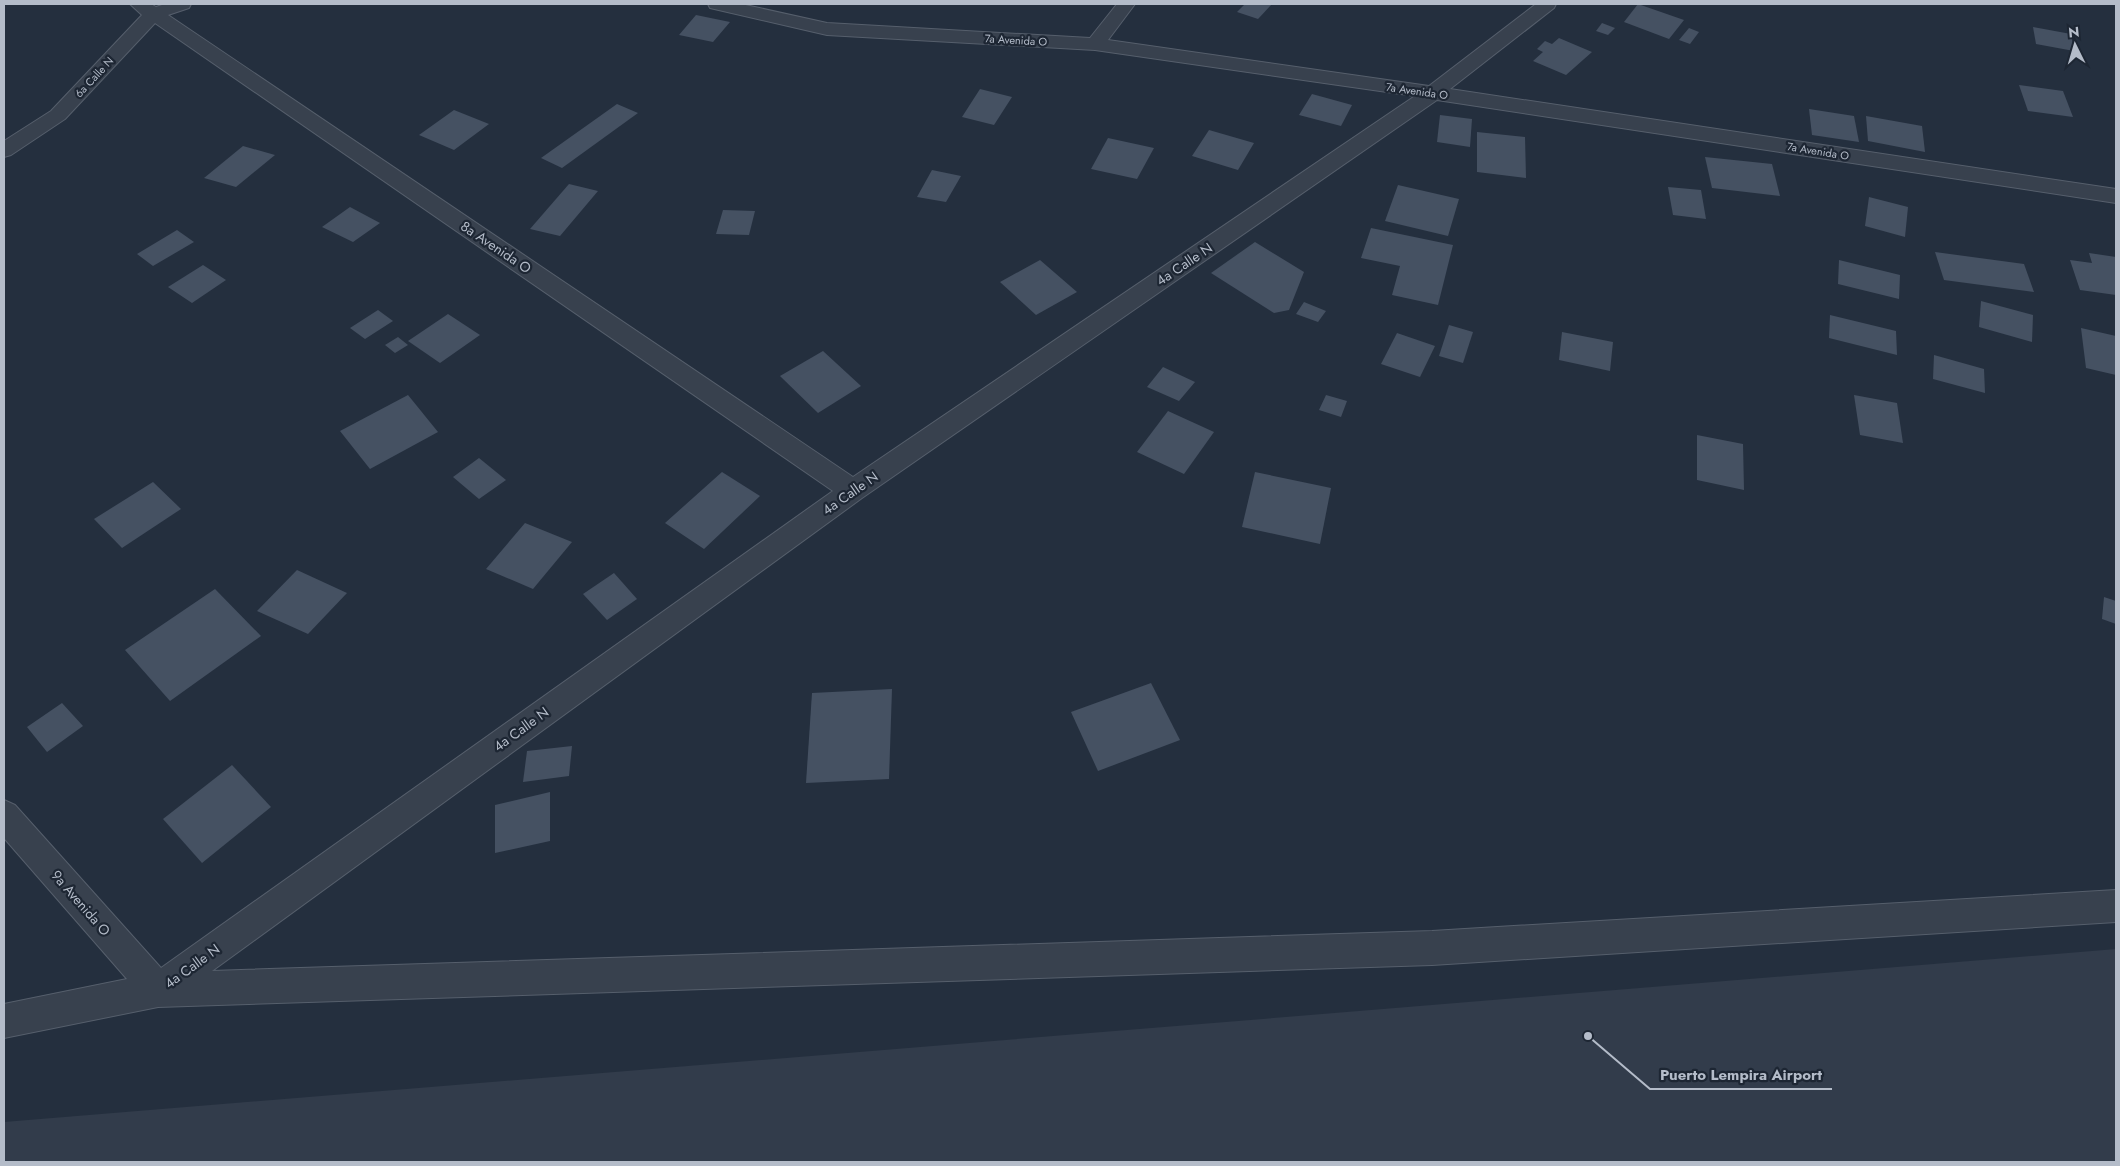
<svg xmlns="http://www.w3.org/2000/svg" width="2120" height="1166" font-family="Jost,sans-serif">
<rect width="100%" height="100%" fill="#242f3e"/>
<path fill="#323c4b" d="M 2116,949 L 2116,1162 L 4,1162 L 4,1122 Z"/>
<g fill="#455162">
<path d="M 1245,4 L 1272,4 L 1258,19 L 1237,12 Z"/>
<path d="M 1638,4 L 1684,20 L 1669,39 L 1624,22 Z"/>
<path d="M 696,15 L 730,22 L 713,42 L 679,35 Z"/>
<path d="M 1602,23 L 1615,28 L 1608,35 L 1596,31 Z"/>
<path d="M 2033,27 L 2071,34 L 2074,51 L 2036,44 Z"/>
<path d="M 1689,28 L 1699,32 L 1690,44 L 1679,40 Z"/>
<path d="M 1559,38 L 1592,52 L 1566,75 L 1533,61 L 1543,52 L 1537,49 L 1545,41 L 1552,44 Z"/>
<path d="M 2019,85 L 2063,91 L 2073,117 L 2028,111 Z"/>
<path d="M 980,89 L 1012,97 L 994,125 L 962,117 Z"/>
<path d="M 1312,94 L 1352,105 L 1341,126 L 1299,115 Z"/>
<path d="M 617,104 L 638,113 L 562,168 L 541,158 Z"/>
<path d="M 1809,109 L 1854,116 L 1859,142 L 1812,135 Z"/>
<path d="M 454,110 L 489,124 L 454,150 L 419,135 Z"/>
<path d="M 1440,115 L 1472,119 L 1470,147 L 1437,142 Z"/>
<path d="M 1866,116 L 1922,126 L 1925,152 L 1868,141 Z"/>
<path d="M 1209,130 L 1254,143 L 1238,170 L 1192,156 Z"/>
<path d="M 1477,132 L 1525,137 L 1526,178 L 1477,172 Z"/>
<path d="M 1108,138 L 1154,148 L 1137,179 L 1091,169 Z"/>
<path d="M 243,146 L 275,155 L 236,187 L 204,178 Z"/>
<path d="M 1705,157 L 1772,164 L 1780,196 L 1712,188 Z"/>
<path d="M 932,170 L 961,176 L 946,202 L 917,197 Z"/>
<path d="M 569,184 L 598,191 L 560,236 L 530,229 Z"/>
<path d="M 1398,185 L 1459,199 L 1448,236 L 1385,221 Z"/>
<path d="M 1668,187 L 1701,190 L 1706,219 L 1673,215 Z"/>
<path d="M 1869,197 L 1908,207 L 1905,237 L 1865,226 Z"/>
<path d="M 350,207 L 380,223 L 353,242 L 322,227 Z"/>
<path d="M 723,210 L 755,211 L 749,235 L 716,234 Z"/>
<path d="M 1371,228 L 1453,245 L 1438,305 L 1392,295 L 1400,266 L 1361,258 Z"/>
<path d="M 177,230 L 194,242 L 153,266 L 137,254 Z"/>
<path d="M 1255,242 L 1304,272 L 1289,310 L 1274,313 L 1211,273 Z"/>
<path d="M 1935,252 L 2024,264 L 2034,292 L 1944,280 Z"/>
<path d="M 2089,253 L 2116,257 L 2116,295 L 2080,290 L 2070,260 L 2092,263 Z"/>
<path d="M 1040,260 L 1077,292 L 1036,315 L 1000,282 Z"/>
<path d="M 1839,260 L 1900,275 L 1899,299 L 1838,284 Z"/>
<path d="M 203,265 L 226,280 L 192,303 L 168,287 Z"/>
<path d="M 1981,301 L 2033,315 L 2032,342 L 1979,327 Z"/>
<path d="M 1304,302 L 1326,311 L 1318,322 L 1296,314 Z"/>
<path d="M 378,310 L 393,321 L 365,339 L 350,328 Z"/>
<path d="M 448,314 L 480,335 L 440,363 L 408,341 Z"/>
<path d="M 1830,315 L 1896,331 L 1897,355 L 1829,338 Z"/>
<path d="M 1449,325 L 1473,332 L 1463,363 L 1439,356 Z"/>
<path d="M 2081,328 L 2116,336 L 2116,375 L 2086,368 Z"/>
<path d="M 1562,332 L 1613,342 L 1610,371 L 1559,360 Z"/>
<path d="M 1397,333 L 1435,346 L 1420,377 L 1381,364 Z"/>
<path d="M 398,337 L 408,345 L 395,353 L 385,345 Z"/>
<path d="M 823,351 L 861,386 L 818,413 L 780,376 Z"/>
<path d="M 1934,355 L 1984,369 L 1985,393 L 1933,379 Z"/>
<path d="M 1163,367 L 1195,382 L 1179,401 L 1147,387 Z"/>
<path d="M 408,395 L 438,432 L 370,469 L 340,431 Z"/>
<path d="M 1326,395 L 1347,401 L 1341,417 L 1319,410 Z"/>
<path d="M 1854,395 L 1897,403 L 1903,443 L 1860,435 Z"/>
<path d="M 1168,411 L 1214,432 L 1184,474 L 1137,452 Z"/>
<path d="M 1697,435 L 1743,444 L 1744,490 L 1697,480 Z"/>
<path d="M 479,458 L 506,480 L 479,499 L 453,477 Z"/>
<path d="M 722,472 L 760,496 L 704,549 L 665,523 Z"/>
<path d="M 1255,472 L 1331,488 L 1320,544 L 1242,527 Z"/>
<path d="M 153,482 L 181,509 L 122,548 L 94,519 Z"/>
<path d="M 525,523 L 572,542 L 533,589 L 486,569 Z"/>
<path d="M 297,570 L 347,593 L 308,634 L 257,611 Z"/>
<path d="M 614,573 L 637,599 L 607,620 L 583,594 Z"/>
<path d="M 215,589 L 261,636 L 170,701 L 125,650 Z"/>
<path d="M 2104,597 L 2116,601 L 2116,624 L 2102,619 Z"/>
<path d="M 1151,683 L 1180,740 L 1098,771 L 1071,712 Z"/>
<path d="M 892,689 L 889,779 L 806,783 L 812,693 Z"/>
<path d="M 62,703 L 83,726 L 47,752 L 27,727 Z"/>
<path d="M 572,746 L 569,776 L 523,782 L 527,751 Z"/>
<path d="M 232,765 L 271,807 L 202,863 L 163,819 Z"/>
<path d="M 550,792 L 550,841 L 495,853 L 495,805 Z"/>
</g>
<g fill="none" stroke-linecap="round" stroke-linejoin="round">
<defs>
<path id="street" d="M 130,4 L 151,4 L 156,7 L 165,4 L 191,4 L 189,8 L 168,15 L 853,477 L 1415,96 L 1095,50 L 827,35 L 710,8 L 708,4 L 741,4 L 827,23 L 1090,38 L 1117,4 L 1135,4 L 1108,40 L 1429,86 L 1536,4 L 1556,4 L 1554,8 L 1450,89 L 2116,189 L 2116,203 L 1437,100 L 862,498 L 212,971 L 1432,931 L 2116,890 L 2116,922 L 1432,965 L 158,1007 L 4,1038 L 4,1004 L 127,979 L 4,838 L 4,800 L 15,805 L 161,968 L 833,491 L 155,23 L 65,119 L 11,155 L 4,157 L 4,141 L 51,111 L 142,15 Z"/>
</defs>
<use href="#street" stroke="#565f6c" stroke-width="2"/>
<use href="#street" fill="#38414e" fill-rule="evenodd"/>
</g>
<g text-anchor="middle" stroke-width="4.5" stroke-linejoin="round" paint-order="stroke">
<g font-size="11" fill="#b4bcc9" stroke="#1d2633">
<text transform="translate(1016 40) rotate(3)" y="4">7a Avenida O</text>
<text transform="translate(94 77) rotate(-47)" y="4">6a Calle N</text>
<text transform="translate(1417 91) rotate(8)" y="4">7a Avenida O</text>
<text transform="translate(1818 151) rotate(9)" y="4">7a Avenida O</text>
</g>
<g font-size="14" fill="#b4bcc9" stroke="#1d2633">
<text transform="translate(496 247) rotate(34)" y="5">8a Avenida O</text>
<text transform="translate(1184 264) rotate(-34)" y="5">4a Calle N</text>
<text transform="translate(850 493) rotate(-35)" y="5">4a Calle N</text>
<text transform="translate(521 729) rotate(-36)" y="5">4a Calle N</text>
<text transform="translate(81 903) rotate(49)" y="5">9a Avenida O</text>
<text transform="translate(192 966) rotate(-36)" y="5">4a Calle N</text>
</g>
</g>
<path fill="none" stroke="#b4bcc9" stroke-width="2" d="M1588 1036L1650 1089H1832"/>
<circle fill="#b4bcc9" stroke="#1d2633" stroke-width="2" cx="1588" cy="1036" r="5"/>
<g font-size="15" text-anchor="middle" font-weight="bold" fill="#b4bcc9" stroke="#1d2633" stroke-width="4.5" stroke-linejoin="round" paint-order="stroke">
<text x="1741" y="1080">Puerto Lempira Airport</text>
</g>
<rect width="2120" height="1166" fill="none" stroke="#b4bcc9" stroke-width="10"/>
<g transform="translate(2075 45) rotate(355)" stroke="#1d2633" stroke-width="4" paint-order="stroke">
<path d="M0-4L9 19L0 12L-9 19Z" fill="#b4bcc9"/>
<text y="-8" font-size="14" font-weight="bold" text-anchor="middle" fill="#b4bcc9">N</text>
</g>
</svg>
